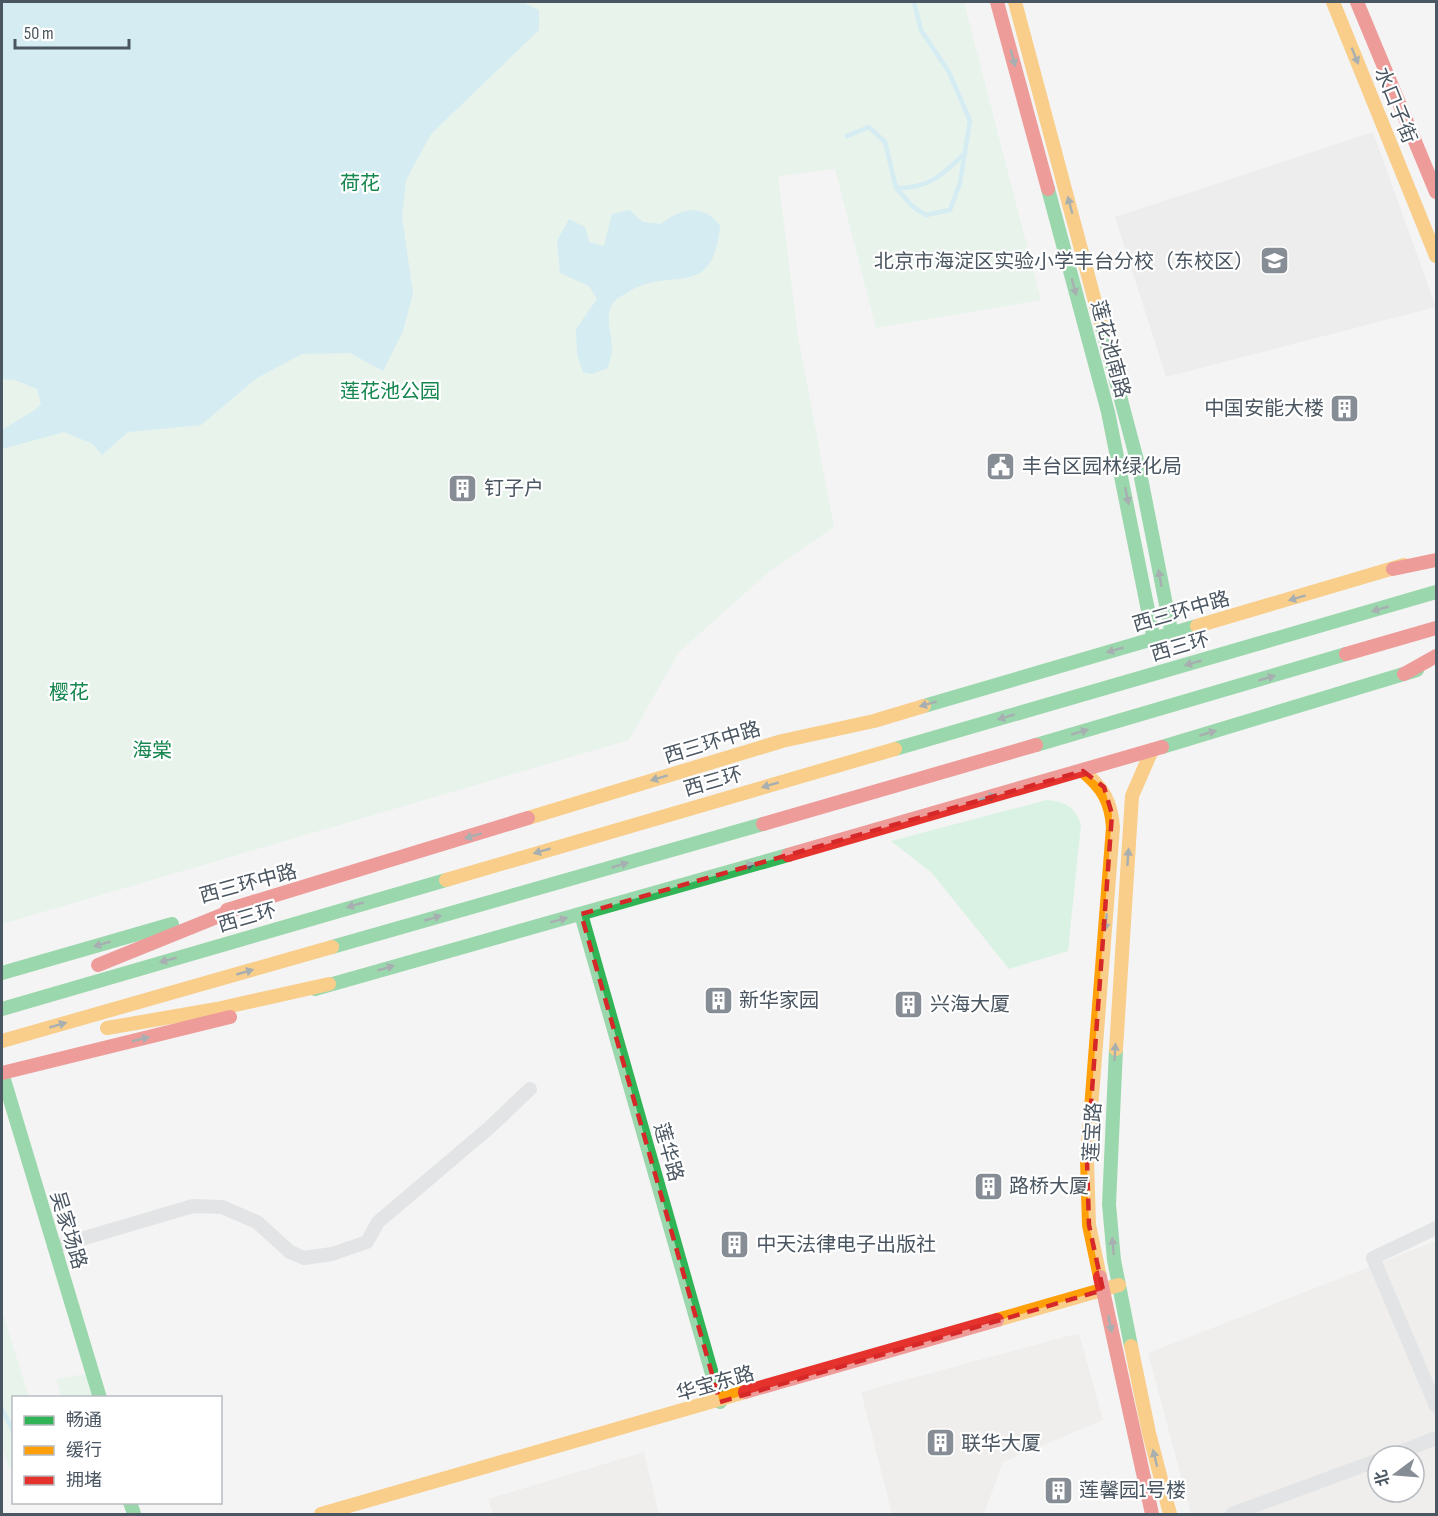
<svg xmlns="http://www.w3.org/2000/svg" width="1438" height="1516" font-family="'Sofia Sans Condensed','Noto Sans SC',sans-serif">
<rect width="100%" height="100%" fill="#f4f4f4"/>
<g fill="#e8e7e3" fill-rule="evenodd">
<path d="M 1436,1241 L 1436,1514 L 1191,1514 L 1148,1353 ZM 1378,1456 L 1414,1456 L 1414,1492 L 1378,1492 Z"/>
<path d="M 1079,1333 L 1103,1420 L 1003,1462 L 984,1514 L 892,1514 L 861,1392 Z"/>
<path d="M 644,1452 L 659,1514 L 493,1514 L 488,1499 Z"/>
</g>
<path fill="#e6e5e6" d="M 1373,132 L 1436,307 L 1166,377 L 1115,217 Z"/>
<g fill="#d9f2e3">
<path d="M 2,2 L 964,2 L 1041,300 L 876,328 L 835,169 L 778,176 L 798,336 L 834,527 L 770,571 L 679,652 L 629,740 L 2,924 Z"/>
<path d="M 1047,800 C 1065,802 1074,806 1081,824 L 1068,951 L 1009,969 L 932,873 L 891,841 Z"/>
<path d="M 2,1311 L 29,1397 L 14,1398 L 13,1470 L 8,1467 L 2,1445 Z"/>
<path d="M 91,1373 L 99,1397 L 61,1397 L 56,1379 Z"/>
</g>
<g fill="#aee2f0">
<path d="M 2,2 L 522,2 L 539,10 L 539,30 L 431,134 L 406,180 L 402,217 L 413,293 L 403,331 L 383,371 L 350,353 L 302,354 L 257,378 L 201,425 L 128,432 L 102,455 L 93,444 L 64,432 L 2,449 L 2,430 L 35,410 L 41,404 L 37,389 L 15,380 L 2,379 Z"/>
<path d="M 629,210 L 643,222 L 661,224 C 681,208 701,203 720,225 C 713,302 673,265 628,292 C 623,295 616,299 613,303 C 604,318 612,334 612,349 C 612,355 609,362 608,368 L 592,374 L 583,372 L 577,355 L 576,329 L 597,299 L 589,286 L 560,273 L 557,241 L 569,219 L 585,227 L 589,242 L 604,246 L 612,214 Z"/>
</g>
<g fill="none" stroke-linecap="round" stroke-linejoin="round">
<g stroke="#aee2f0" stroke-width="4.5">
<path d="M 847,136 L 869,127 L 885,142 L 896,188 L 912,206 L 926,215 L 950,210 L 960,183 L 970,121 L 949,72 L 921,30 L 914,2"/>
<path d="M 896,188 C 930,188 941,176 965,153"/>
<path d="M 2,1409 L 14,1433"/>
</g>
<g stroke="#ced0d2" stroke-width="14">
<path d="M 1436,1228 L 1373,1258 L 1436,1406"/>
<path d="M 54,1247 L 193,1206 L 222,1207 L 257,1222 L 290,1252 L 304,1258 L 332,1254 L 367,1242 L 378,1222 L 489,1128 L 530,1089"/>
<path d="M 1390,1456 L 1436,1438"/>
<path d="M 1232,1514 L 1378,1460"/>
</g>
<g stroke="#30b455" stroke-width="14">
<path d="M 1048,189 L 1108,412 L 1154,640"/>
<path d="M 1101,324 L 1139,468 L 1172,635"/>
<path d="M 924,706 L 1197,626"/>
<path d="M 1036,745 L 1346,654"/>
<path d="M 1162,747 L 1417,670"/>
<path d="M 895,749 L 1436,592"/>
<path d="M 581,914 L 720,1402"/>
<path d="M 332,947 L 763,824"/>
<path d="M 2,973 L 172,924"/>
<path d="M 315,989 L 788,855"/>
<path d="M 2,1009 L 446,880"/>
<path d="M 1116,1049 L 1109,1204 L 1114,1260 L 1131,1346"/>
<path d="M 2,1073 L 100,1398"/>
<path d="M 130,1502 L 134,1514"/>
</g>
<g stroke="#ff9f0a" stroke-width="14">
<path d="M 1015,2 L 1101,324"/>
<path d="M 1333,2 L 1436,256"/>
<path d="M 1197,626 L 1404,565"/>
<path d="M 1083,771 C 1103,788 1111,801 1113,827 L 1087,1160 L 1089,1225 L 1100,1277"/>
<path d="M 528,818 L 782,741 L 874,721 L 924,706"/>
<path d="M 446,880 L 895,749"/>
<path d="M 107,1028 L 217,1009 L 329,984"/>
<path d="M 2,1041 L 332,947"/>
<path d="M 1116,1049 L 1132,796 L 1152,750"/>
<path d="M 997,1320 L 1119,1285"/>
<path d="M 1131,1346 L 1149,1433 L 1170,1514"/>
<path d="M 321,1514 L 745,1392"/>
</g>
<g stroke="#e5322d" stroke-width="14">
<path d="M 997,2 L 1048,189"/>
<path d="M 1357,2 L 1436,192"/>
<path d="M 1393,569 L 1436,560"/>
<path d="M 1346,654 L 1436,628"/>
<path d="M 1404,674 L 1436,656"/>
<path d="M 763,824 L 1036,745"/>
<path d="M 788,855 L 1162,747"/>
<path d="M 227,910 L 528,818"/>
<path d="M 98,965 L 239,908"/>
<path d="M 2,1073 L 230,1017"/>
<path d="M 1100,1277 L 1152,1514"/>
<path d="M 745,1392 L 997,1320"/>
</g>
</g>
<defs><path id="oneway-solid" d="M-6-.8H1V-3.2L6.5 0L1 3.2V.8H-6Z" transform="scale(1.5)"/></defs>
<g fill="#495b60">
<use href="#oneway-solid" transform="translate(1355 56) rotate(68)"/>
<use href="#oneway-solid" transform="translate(1013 58) rotate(75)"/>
<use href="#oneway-solid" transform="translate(1070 205) rotate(-105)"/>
<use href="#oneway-solid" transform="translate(1074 287) rotate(75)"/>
<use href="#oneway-solid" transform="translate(1127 496) rotate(78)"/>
<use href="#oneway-solid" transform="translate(1160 578) rotate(-100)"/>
<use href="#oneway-solid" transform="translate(1297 598) rotate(163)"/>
<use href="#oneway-solid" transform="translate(1380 609) rotate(164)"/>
<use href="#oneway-solid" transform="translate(1115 650) rotate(164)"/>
<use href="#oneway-solid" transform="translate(1193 663) rotate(164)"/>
<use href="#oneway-solid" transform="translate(1267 678) rotate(-16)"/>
<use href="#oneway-solid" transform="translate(928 704) rotate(164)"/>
<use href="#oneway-solid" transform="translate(1006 717) rotate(164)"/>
<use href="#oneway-solid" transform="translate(1080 732) rotate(-16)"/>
<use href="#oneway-solid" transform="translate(1208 733) rotate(-17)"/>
<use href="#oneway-solid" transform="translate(659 778) rotate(163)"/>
<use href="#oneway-solid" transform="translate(770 785) rotate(164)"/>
<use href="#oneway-solid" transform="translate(988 797) rotate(-16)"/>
<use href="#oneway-solid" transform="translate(473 836) rotate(163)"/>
<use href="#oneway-solid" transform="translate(542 851) rotate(164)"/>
<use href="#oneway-solid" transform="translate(1128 857) rotate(-86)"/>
<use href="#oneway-solid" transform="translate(620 865) rotate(-16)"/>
<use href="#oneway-solid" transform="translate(746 866) rotate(-16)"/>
<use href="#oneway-solid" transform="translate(355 905) rotate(164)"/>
<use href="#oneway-solid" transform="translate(433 918) rotate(-16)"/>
<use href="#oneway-solid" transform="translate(559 920) rotate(-15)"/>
<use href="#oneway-solid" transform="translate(1106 922) rotate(95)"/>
<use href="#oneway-solid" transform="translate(102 944) rotate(164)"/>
<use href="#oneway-solid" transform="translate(168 960) rotate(164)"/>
<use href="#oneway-solid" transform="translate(386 968) rotate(-16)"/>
<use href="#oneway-solid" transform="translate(245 972) rotate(-16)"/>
<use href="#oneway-solid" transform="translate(58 1025) rotate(-16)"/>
<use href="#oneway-solid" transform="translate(141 1039) rotate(-14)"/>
<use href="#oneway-solid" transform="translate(1115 1052) rotate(-87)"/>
<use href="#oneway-solid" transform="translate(1113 1246) rotate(-95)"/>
<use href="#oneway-solid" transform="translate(1110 1324) rotate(78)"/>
<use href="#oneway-solid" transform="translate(1155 1458) rotate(-104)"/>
</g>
<path d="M0 0H1438V1516H0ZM 1083,771 L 1104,787 L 1112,814 L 1087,1160 L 1089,1225 L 1103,1290 L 720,1402 L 581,914 Z" fill="#f4f4f4" fill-opacity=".55" fill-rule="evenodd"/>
<path fill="none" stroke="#d62828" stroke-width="4.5" stroke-dasharray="12 8" stroke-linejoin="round" d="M 1083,771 L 1104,787 L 1112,814 L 1087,1160 L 1089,1225 L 1103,1290 L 720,1402 L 581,914 Z"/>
<defs>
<symbol id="school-square" viewBox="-11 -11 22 22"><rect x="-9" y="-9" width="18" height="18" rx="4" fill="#868d94" stroke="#fff"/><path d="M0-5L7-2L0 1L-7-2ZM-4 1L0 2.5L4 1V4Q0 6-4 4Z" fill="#fff"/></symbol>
<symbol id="building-square" viewBox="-11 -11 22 22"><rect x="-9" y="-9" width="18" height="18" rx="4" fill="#868d94" stroke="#fff"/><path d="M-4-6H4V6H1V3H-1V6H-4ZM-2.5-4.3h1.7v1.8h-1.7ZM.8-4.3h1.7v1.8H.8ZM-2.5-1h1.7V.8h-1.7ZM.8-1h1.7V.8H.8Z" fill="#fff"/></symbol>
<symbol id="civic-square" viewBox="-11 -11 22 22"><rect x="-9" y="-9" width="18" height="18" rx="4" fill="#868d94" stroke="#fff"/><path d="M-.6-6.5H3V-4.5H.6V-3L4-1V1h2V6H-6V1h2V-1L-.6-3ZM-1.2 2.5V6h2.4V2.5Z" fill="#fff"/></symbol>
</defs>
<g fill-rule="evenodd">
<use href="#school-square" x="1258" y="244" width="33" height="33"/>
<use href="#building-square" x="1328" y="392" width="33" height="33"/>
<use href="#civic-square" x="984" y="450" width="33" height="33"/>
<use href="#building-square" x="446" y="472" width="33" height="33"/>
<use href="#building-square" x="702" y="984" width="33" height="33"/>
<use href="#building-square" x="892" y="988" width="33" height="33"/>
<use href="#building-square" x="972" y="1170" width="33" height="33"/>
<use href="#building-square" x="718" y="1228" width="33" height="33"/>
<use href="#building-square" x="924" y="1426" width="33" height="33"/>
<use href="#building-square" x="1042" y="1474" width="33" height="33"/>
</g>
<g text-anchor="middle" stroke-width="4.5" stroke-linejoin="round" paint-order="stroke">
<g font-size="20" fill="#4a5661" stroke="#fff">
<text transform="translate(1396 105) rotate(68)" y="7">水口子街</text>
<text transform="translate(1111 349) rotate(75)" y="7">莲花池南路</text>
<text transform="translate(1181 611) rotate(-16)" y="7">西三环中路</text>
<text transform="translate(1180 646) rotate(-16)" y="7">西三环</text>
<text transform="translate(712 742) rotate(-17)" y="7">西三环中路</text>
<text transform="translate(713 781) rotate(-16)" y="7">西三环</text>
<text transform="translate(248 883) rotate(-15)" y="7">西三环中路</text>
<text transform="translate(247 917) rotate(-16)" y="7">西三环</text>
<text transform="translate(1092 1132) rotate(-87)" y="7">莲宝路</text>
<text transform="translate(669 1152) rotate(74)" y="7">莲华路</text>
<text transform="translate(69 1230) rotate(73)" y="7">吴家场路</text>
<text transform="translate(715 1383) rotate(-16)" y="7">华宝东路</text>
</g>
<g font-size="20" fill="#17864f" stroke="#fff">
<text x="360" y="190">荷花</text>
<text x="390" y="398">莲花池公园</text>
<text x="69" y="699">樱花</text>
<text x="152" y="757">海棠</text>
</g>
<g font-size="20" fill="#4a5661" stroke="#fff" text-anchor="start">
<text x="1254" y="268" text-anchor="end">北京市海淀区实验小学丰台分校（东校区）</text>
<text x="1324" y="415" text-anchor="end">中国安能大楼</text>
<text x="1022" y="473">丰台区园林绿化局</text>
<text x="484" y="495">钉子户</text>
<text x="739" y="1007">新华家园</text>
<text x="930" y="1011">兴海大厦</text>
<text x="1009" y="1193">路桥大厦</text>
<text x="756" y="1251">中天法律电子出版社</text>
<text x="961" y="1450">联华大厦</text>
<text x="1079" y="1497">莲馨园1号楼</text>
</g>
</g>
<rect width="1438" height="1516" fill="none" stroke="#4a5661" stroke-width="6"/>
<rect x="12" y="1396" width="210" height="108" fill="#ffffff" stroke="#b7bbc0" stroke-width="1.5"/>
<rect x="24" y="1416" width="30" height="9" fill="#30b455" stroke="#b7bbc0" stroke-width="1.5"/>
<text x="66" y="1426" font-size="18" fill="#4a5661">畅通</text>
<rect x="24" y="1446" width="30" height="9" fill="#ff9f0a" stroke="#b7bbc0" stroke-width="1.5"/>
<text x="66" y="1456" font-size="18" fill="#4a5661">缓行</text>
<rect x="24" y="1476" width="30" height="9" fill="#e5322d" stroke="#b7bbc0" stroke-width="1.5"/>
<text x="66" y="1486" font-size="18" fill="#4a5661">拥堵</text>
<g transform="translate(1396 1474) rotate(254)"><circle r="28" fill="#ffffff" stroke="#b7bbc0" stroke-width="1.5"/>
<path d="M0-4.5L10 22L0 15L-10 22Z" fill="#868d94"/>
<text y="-9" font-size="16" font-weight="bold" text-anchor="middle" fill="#4a5661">北</text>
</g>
<path d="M15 39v9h114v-9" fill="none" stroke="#4a5661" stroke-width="3"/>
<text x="24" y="39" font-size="18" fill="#4a5661" stroke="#ffffff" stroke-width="4.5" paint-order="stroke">50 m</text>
</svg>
